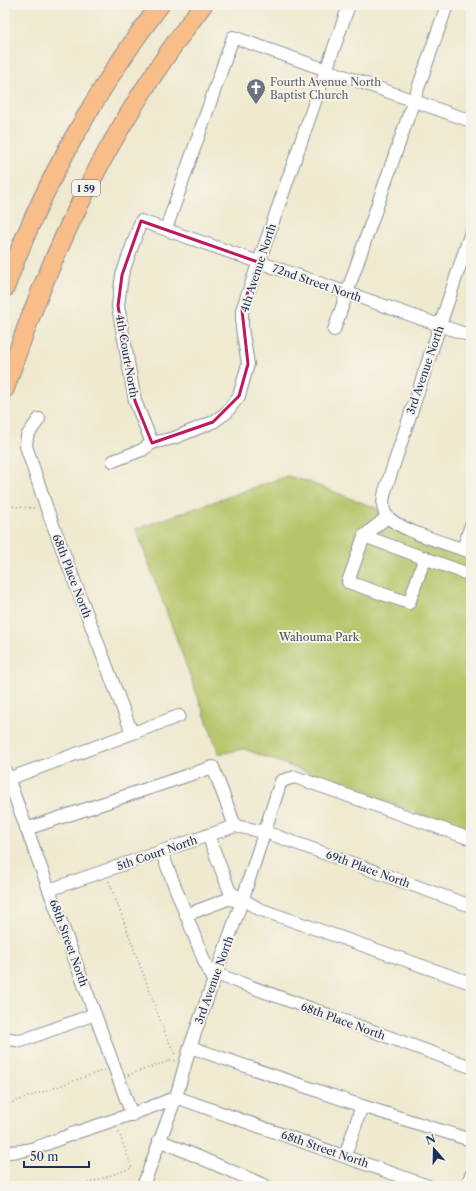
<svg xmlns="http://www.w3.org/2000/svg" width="476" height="1191" font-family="'Libre Caslon Text',serif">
<rect width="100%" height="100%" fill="#f7f3e8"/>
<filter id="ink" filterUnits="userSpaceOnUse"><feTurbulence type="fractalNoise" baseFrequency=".025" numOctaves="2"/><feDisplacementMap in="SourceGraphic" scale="8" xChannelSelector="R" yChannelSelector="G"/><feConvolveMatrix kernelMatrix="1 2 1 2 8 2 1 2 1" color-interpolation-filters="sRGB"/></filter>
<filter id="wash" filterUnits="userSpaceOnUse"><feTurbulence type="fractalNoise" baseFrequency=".012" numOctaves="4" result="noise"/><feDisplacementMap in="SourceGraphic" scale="16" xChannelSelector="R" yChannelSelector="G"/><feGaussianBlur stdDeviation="0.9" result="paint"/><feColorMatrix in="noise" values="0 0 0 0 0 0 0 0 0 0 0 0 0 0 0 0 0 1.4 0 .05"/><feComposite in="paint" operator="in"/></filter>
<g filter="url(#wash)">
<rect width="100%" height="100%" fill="#efe9cf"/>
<path fill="#b5c467" stroke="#687a62" d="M 287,476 L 306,481 L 376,508 L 388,523 L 471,557 L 471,833 L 244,749 L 219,754 L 136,529 Z"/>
</g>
<g filter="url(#ink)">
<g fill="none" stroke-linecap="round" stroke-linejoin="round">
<defs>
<g id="minor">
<path d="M 166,229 L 233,37 L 471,121"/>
<path d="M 471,232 L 385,491 C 383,500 381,510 388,517 C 401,531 451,545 471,552"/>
<path d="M 334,330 L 447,5"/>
<path d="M 39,419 L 27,436 L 26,446 L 47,509 L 132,733"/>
<path d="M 152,443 L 135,401 L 118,306 L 122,275 L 141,221 L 471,336"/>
<path d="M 113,461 L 142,450 L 152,443 L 174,438 L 213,422 L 226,413 L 239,396 L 248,364 L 242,328 L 242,310 L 349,5"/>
<path d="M 364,536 L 387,517"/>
<path d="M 463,549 L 471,525"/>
<path d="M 425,557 L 409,603 L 348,582 L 364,536 L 471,575"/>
<path d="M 5,770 L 132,1115"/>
<path d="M 8,779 L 179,716"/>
<path d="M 26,829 L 213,767 L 235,826"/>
<path d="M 208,835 L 230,892 L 259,909 L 471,983"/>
<path d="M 161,851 L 205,963 L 214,980"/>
<path d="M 49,890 L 235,826 L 265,832 L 471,906"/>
<path d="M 186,915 L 228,899 L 242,901"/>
<path d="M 216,974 L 471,1067"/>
<path d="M 5,1038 L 21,1041 L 95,1014"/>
<path d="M 190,1047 L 362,1106 L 471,1140"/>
<path d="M 159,1140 L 266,1186"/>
<path d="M 5,1152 C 32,1152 48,1143 72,1134 C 107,1122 142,1112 176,1097 L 428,1186"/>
<path d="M 345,1156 L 362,1106"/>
<path d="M 143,1186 L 176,1097 L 190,1047 L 242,901 L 281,781 L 295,777 L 471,839"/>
<path d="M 467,1186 L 471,1175"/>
</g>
<g id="highway">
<path d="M 5,288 C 41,188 96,89 160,5"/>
<path d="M 5,389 C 51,247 113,123 203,5"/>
</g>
</defs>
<use href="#minor" stroke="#858c96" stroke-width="14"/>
<use href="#highway" stroke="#858c96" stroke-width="20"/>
<g stroke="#858c96" stroke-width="1.5" stroke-dasharray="1 3" stroke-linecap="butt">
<path d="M 5,506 L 35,508"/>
<path d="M 109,881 L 166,1036 L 176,1056"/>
<path d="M 128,1075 L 172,1060 L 176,1061"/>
<path d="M 5,1105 L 105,1070"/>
<path d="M 80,1186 L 132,1168 L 118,1130"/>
</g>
<use href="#minor" stroke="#fff" stroke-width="12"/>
<use href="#highway" stroke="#f8bd89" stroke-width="18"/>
</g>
</g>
<path fill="none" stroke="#c2185b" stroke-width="3" stroke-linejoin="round" d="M 141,221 L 258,262 L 242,310 L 248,364 L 239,396 L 213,422 L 152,443 L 135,401 L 118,306 L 122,275 Z"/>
<defs>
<symbol id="church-pin" viewBox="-11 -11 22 30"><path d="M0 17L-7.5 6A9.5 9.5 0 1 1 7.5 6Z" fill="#6b7280" stroke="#f7f3e8"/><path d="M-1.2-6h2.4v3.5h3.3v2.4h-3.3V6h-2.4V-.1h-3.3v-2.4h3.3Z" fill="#fff"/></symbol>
</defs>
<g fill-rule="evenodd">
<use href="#church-pin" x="245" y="77" width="22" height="30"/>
</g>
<g text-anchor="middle" stroke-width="4" stroke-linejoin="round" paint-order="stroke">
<rect fill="#f7f3e8" stroke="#5d6a87" stroke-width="1" x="72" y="180" width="28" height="16" rx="3"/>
<g font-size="10" font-weight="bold" fill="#1b2f5e">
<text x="86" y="192">I 59</text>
</g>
<g font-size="11" fill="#5b616d" stroke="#f7f3e8" text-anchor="start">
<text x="270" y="86">Fourth Avenue North<tspan x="270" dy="13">Baptist Church</tspan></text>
</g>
<g font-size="11" fill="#1b2f5e" stroke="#f7f3e8">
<text transform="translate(258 268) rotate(-72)" y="4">4th Avenue North</text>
<text transform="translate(317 283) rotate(19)" y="4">72nd Street North</text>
<text transform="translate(127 356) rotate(80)" y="4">4th Court North</text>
<text transform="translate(425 370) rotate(-71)" y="4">3rd Avenue North</text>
<text transform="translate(72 576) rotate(69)" y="4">68th Place North</text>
<text transform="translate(157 853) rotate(-19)" y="4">5th Court North</text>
<text transform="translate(368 869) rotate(20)" y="4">69th Place North</text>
<text transform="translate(69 943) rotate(70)" y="4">68th Street North</text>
<text transform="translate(214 980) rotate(-70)" y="4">3rd Avenue North</text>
<text transform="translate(343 1021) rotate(20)" y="4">68th Place North</text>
<text transform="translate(325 1149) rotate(19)" y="4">68th Street North</text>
</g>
<g font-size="11" fill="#425460" stroke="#f7f3e8">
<text x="319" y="641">Wahouma Park</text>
</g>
</g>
<rect width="476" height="1191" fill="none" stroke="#f7f3e8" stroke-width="20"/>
<g transform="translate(434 1149) rotate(340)" stroke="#f7f3e8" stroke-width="3" paint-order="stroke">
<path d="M0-3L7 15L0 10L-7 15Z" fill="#1b2f5e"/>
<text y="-6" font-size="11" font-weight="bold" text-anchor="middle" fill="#1b2f5e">N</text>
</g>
<path d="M24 1161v6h65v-6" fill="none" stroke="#1b2f5e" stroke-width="2"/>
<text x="30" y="1161" font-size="12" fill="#1b2f5e" stroke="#f7f3e8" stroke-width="3" paint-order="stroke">50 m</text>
</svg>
